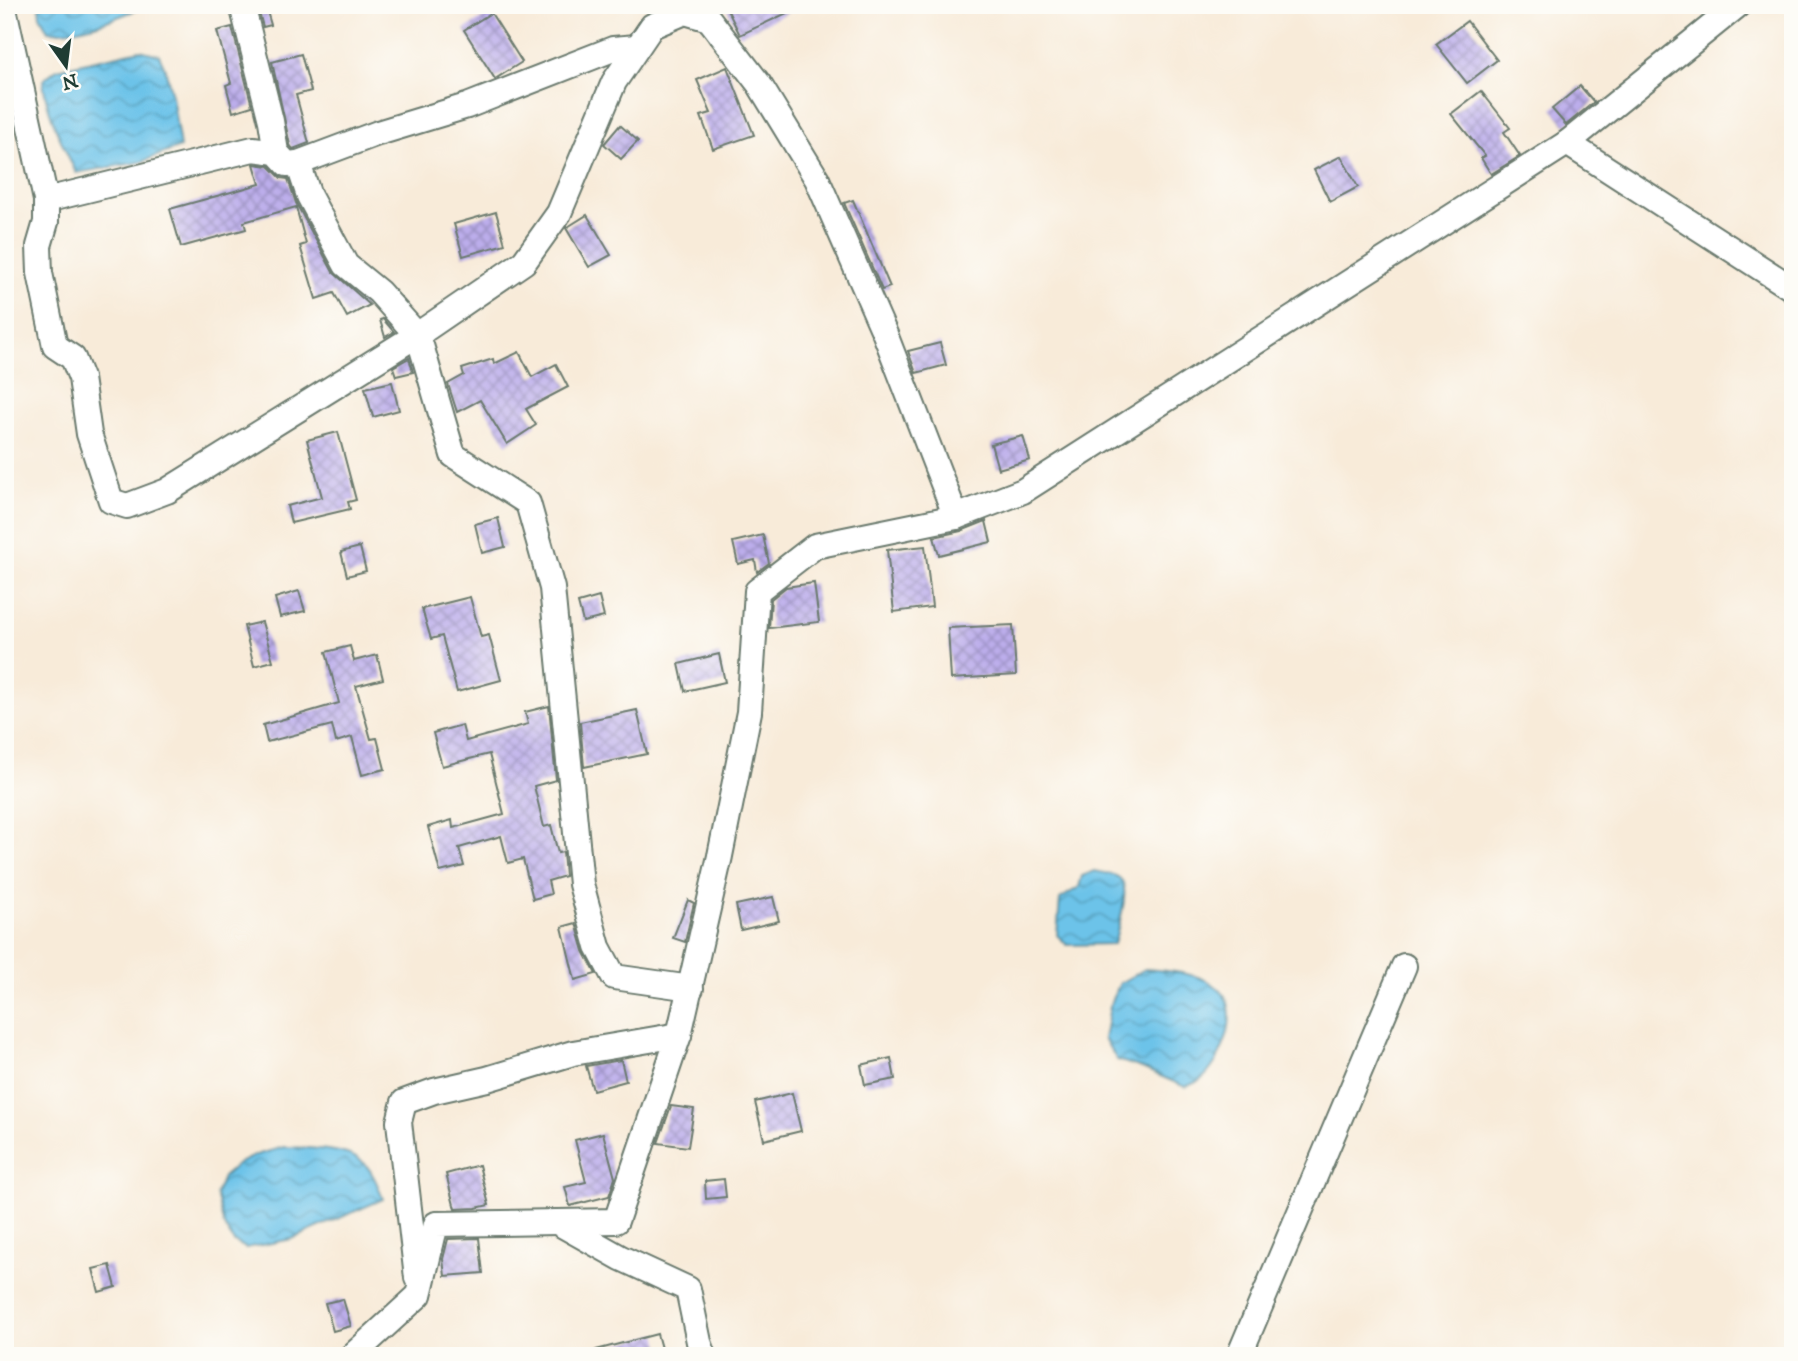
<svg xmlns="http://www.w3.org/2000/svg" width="1798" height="1361" font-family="'IM FELL DW Pica',serif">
<defs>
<pattern id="water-waves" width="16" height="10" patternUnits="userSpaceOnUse" patternTransform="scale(1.75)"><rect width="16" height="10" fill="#6cc3e9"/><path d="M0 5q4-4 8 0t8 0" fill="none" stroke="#58a0be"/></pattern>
<pattern id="building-cross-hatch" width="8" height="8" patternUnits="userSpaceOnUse" patternTransform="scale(1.75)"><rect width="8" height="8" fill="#bcadeb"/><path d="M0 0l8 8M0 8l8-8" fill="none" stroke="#988ebf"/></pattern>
</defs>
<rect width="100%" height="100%" fill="#fdfcf7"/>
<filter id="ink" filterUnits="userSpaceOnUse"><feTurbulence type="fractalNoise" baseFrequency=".0143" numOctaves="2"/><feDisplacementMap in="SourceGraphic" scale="14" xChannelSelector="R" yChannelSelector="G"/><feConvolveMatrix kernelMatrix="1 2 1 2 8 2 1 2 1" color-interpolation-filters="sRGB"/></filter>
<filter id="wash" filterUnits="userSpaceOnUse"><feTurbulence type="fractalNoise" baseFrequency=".00686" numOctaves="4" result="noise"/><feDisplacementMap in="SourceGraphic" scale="28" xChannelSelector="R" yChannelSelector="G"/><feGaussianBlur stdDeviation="1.57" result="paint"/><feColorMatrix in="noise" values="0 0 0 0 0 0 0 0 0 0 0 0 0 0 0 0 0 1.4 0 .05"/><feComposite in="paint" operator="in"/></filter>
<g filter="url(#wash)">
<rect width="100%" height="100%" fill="#f8ebd9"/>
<g fill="url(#water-waves)" stroke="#46808e" stroke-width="2">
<path d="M 39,5 L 137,5 L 136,10 C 108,21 79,33 48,31 L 40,16 Z"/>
<path d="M 140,50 L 159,55 L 165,68 L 172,96 L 180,147 L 141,162 L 76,173 C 63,144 46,113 43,80 L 57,69 Z"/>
<path d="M 1095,871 C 1102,873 1112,873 1118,877 C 1133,886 1117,929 1114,944 L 1067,945 L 1057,935 L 1060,899 L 1079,887 L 1082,876 Z"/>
<path d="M 1145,969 C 1169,971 1199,972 1218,988 C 1243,1010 1223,1058 1204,1077 C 1199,1082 1191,1084 1185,1087 L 1142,1068 L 1117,1060 L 1104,1039 L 1111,1001 L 1120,983 Z"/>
<path d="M 284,1147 C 306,1148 349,1148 365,1164 C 374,1174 378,1186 383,1199 L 292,1239 L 246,1248 L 234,1242 L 224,1226 L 216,1194 L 223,1177 L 239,1163 L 256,1155 Z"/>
</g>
<g id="blocks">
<g fill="url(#building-cross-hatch)">
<path d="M 257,5 L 265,5 L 271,25 L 263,27 Z"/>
<path d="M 725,5 L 804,5 L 740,35 Z"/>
<path d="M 491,13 L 522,62 L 495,79 L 464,30 Z"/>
<path d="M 1467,21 L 1497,60 L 1467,83 L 1436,44 Z"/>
<path d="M 232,27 L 252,106 L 233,112 L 226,85 L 231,83 L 217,31 Z"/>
<path d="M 301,54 L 311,91 L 296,95 L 309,143 L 293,149 L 290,145 L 272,62 Z"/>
<path d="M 727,67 L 754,135 L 713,149 L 701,116 L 711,113 L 697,80 Z"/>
<path d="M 1580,86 L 1594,102 L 1566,125 L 1552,109 Z"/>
<path d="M 1481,91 L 1510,128 L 1504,132 L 1520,156 L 1491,174 L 1481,158 L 1485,156 L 1451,114 Z"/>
<path d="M 620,125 L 638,141 L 621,159 L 604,144 Z"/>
<path d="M 1341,156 L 1358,187 L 1330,202 L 1314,170 Z"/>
<path d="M 254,164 L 269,166 L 281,178 L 288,179 L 296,203 L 333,272 L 370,305 L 347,317 L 334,293 L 316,299 L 300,246 L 306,244 L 296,207 L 244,222 L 246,229 L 181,247 L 170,209 L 260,184 Z"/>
<path d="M 853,200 L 890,287 L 882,290 L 844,203 Z"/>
<path d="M 496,212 L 505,244 L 463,256 L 454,224 Z"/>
<path d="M 587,215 L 611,255 L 589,267 L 566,228 Z"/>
<path d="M 383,319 L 394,332 L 385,337 L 380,320 Z"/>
<path d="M 940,343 L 946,365 L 916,373 L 908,351 Z"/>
<path d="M 519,352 L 532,377 L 556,364 L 568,387 L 526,409 L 536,425 L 507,444 L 480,400 L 457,412 L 448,384 L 464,375 L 462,369 L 493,359 L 494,364 Z"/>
<path d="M 409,358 L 413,372 L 396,376 L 393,367 Z"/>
<path d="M 392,382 L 399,410 L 373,417 L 365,388 Z"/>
<path d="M 338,432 L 356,500 L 348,502 L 350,509 L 291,523 L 287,506 L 322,497 L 307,440 Z"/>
<path d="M 1023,436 L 1030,460 L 998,469 L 991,444 Z"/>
<path d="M 498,518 L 505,547 L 482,553 L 475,524 Z"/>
<path d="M 986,521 L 991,542 L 939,555 L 934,537 L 961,531 Z"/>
<path d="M 763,535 L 769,563 L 757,572 L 755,560 L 738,564 L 733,542 Z"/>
<path d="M 925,546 L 932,607 L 894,612 L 887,550 Z"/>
<path d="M 360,547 L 366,571 L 347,576 L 341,552 Z"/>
<path d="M 814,583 L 819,622 L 769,628 L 771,599 L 786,587 Z"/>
<path d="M 299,591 L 305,611 L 280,617 L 275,598 Z"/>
<path d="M 470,597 L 481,637 L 489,635 L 501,680 L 457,692 L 442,636 L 431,639 L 422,609 Z"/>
<path d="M 599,597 L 604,617 L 583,622 L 578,603 Z"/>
<path d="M 262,622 L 273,661 L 254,666 L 244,626 Z"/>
<path d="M 1013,625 L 1016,675 L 951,679 L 948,628 Z"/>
<path d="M 350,646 L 354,661 L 377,655 L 383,679 L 356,686 L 371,739 L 377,738 L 385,769 L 362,775 L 352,737 L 336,742 L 332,725 L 267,742 L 263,725 L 339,703 L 326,652 Z"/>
<path d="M 719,654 L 725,682 L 685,691 L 679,664 Z"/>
<path d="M 549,706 L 556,780 L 534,786 L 544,827 L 551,825 L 558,853 L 563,852 L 565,876 L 548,881 L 551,894 L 533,899 L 523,859 L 508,863 L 501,836 L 459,848 L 464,866 L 440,872 L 428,827 L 452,820 L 453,828 L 504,814 L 489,754 L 442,766 L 433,733 L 462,725 L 466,741 L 528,724 L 525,712 Z"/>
<path d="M 637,710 L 647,754 L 584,767 L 580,722 Z"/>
<path d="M 773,897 L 779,921 L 741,930 L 736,905 Z"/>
<path d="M 688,900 L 694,903 L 685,942 L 673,938 Z"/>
<path d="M 576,923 L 584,951 L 596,974 L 575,980 L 562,927 Z"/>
<path d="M 891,1058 L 895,1079 L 865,1085 L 861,1065 Z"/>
<path d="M 621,1060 L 626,1081 L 593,1090 L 586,1066 Z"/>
<path d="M 792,1093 L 801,1131 L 764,1140 L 755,1102 Z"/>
<path d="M 671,1106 L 694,1109 L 688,1147 L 658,1143 Z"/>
<path d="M 603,1133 L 615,1178 L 609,1196 L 570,1206 L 565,1187 L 586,1182 L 575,1140 Z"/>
<path d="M 479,1165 L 489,1205 L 476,1208 L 455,1209 L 446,1174 Z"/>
<path d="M 724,1179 L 726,1197 L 706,1199 L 705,1181 Z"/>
<path d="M 479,1238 L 483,1273 L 445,1276 L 443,1259 L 448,1239 Z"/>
<path d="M 110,1265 L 116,1287 L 99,1292 L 93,1269 Z"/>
<path d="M 343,1299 L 351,1326 L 333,1331 L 325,1303 Z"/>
<path d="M 657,1334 L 662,1352 L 648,1356 L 597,1356 L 596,1350 Z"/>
</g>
</g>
</g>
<g filter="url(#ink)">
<use href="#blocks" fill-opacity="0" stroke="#6b7a6e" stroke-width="2"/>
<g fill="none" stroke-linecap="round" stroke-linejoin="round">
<defs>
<g id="minor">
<path d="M 242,5 L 271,121 L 276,152"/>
<path d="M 5,13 L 46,200 L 46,222 L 39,246 L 40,273 L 55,346 L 73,358 L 81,378 L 89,434 L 111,501 L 127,506 L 167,491 L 417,335 L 524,262 L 559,213 L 614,82 L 652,26 L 685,12 L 709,19 L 759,84 L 817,179 L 885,334 L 956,517"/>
<path d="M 1567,143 L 1793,289"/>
<path d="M 298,163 L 309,196 L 346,265 L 379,292 L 417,335"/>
<path d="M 46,200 L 253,149 L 276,152 L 287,164 L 298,163 L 378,133 L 467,106 L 613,49 L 637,47"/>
<path d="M 418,335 L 453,455 L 528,503 L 552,588 L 581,884 L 598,947 L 614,977 L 691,988"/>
<path d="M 557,1222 L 621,1258 L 688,1289 L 699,1342 L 704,1356"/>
<path d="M 417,1278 L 399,1122 L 404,1102 L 434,1091 L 487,1079 L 573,1053 L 679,1035"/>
<path d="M 352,1356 L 419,1295 L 436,1224 L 616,1221 L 679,1035 L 720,856 L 749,712 L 757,591 L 815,546 L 956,517 L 1023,491 L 1567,143 L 1738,5"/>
<path d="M 1239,1356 L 1404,966"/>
</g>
</defs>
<use href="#minor" stroke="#6b7a6e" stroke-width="28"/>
<use href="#minor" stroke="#fff" stroke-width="24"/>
</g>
</g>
<rect width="1798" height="1361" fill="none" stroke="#fdfcf7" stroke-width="28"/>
<g transform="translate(66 66) rotate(166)" stroke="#fdfcf7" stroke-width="5" paint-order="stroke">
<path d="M0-5L12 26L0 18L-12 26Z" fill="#1f3d34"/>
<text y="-10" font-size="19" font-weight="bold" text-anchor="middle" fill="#1f3d34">N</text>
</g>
</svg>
